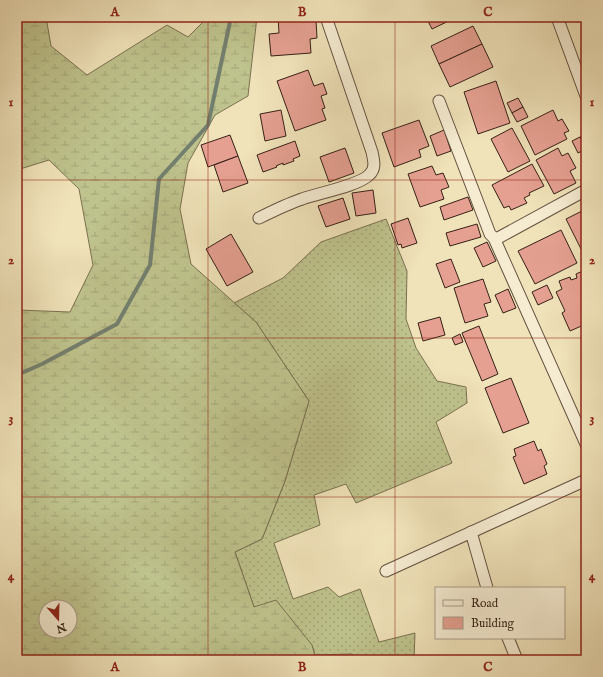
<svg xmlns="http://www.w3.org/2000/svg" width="603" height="677" font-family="'IM FELL English',serif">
<defs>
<pattern id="grass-dots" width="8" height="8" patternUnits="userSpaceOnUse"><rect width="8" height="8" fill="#bec28c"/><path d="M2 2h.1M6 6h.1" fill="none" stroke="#a4a678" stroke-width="1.8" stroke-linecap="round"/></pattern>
<pattern id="wetland-marsh" width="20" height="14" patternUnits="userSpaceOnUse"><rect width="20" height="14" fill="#bec28c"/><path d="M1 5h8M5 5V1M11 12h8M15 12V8" fill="none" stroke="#a4a678"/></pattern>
</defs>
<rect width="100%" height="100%" fill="#f0e2b9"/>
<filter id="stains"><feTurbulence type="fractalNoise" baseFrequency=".005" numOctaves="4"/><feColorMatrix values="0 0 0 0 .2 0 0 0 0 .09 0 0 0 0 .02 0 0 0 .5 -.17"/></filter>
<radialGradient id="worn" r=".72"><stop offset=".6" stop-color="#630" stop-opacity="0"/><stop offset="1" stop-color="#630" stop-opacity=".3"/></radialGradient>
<path fill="url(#grass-dots)" stroke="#7a7151" d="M 386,219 L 407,271 L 406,319 L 416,348 L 437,381 L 466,387 L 467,403 L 436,422 L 452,463 L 356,503 L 346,484 L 314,495 L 320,525 L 274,543 L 293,599 L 328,587 L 339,597 L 360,589 L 379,642 L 415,633 L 414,660 L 357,660 L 352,654 L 315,655 L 312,645 L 254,607 L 235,552 L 262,539 L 285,481 L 309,401 L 256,322 L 234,303 L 283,278 L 321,242 Z"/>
<path fill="url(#wetland-marsh)" stroke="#7a7151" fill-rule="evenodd" d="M 17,17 L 46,17 L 51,46 L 87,75 L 167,25 L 188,37 L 208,17 L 257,17 L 248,96 L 215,115 L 188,163 L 180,209 L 191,264 L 256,322 L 309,401 L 285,481 L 262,539 L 235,552 L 254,607 L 276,600 L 312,645 L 316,660 L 17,660 L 17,310 L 70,312 L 93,265 L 79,189 L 49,160 L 17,170 ZM 46,607 L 70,607 L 70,631 L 46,631 Z"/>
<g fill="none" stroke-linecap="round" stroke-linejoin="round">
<path stroke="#737f6e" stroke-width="4" d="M 17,375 L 42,364 L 117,324 L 150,265 L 159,179 L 208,125 L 231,17"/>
</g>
<g fill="#e5a091" stroke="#362016">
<path d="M 278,17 L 308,17 L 308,20 L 316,20 L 317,38 L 310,39 L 311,53 L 271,56 L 269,34 L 279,33 Z"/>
<path d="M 426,17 L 457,17 L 432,29 Z"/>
<path d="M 473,26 L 482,44 L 439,64 L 431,46 Z"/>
<path d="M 482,44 L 493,67 L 450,87 L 439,64 Z"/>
<path d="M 308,70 L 314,86 L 323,83 L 327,94 L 321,96 L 325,108 L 322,109 L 326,120 L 295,131 L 277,81 Z"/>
<path d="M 496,81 L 510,123 L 478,134 L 464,92 Z"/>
<path d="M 518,98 L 523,107 L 512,113 L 507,103 Z"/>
<path d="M 523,107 L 528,117 L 517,122 L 512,113 Z"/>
<path d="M 281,110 L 286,136 L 265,141 L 260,114 Z"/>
<path d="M 553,110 L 558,121 L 562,119 L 569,131 L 564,133 L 567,139 L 535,155 L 521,126 Z"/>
<path d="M 419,120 L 429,146 L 419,150 L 421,157 L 394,167 L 382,133 Z"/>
<path d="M 512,128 L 530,161 L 508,172 L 491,139 Z"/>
<path d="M 444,130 L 451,151 L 437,156 L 430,136 Z"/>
<path d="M 586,134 L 586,142 L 583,144 L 580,137 Z"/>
<path d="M 230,135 L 238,156 L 208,167 L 201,145 Z"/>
<path d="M 580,137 L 586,149 L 578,153 L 572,141 Z"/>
<path d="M 295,141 L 300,156 L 293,159 L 294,161 L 283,165 L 283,163 L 276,166 L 277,167 L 263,172 L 257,155 Z"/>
<path d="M 345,148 L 354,173 L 329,182 L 320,157 Z"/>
<path d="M 558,148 L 562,156 L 568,153 L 576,168 L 570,171 L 576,183 L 554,194 L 536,160 Z"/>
<path d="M 238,156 L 248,183 L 223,192 L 214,165 Z"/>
<path d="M 532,164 L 544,186 L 529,193 L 530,195 L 524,198 L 527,203 L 511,210 L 509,206 L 504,208 L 492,185 Z"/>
<path d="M 432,166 L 436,175 L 443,173 L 449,187 L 441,190 L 444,199 L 420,207 L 408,174 Z"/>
<path d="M 373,190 L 376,213 L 356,216 L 352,193 Z"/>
<path d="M 468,197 L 473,210 L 444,220 L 440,207 Z"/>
<path d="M 343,198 L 350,219 L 326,227 L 318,206 Z"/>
<path d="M 586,209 L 586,259 L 566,219 Z"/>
<path d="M 408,218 L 417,243 L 402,248 L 401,244 L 398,245 L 391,224 Z"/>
<path d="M 477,224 L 481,237 L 450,246 L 446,233 Z"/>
<path d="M 561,230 L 577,263 L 535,284 L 518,251 Z"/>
<path d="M 231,234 L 253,272 L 227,286 L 206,249 Z"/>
<path d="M 487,242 L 496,261 L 483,267 L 474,248 Z"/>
<path d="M 451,259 L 460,282 L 445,288 L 436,264 Z"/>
<path d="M 585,270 L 586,324 L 570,331 L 562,313 L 565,311 L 556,292 L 562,289 L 559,281 L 570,277 L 571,280 L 577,278 L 576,274 Z"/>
<path d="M 483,279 L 491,302 L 484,304 L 488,316 L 465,323 L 454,288 Z"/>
<path d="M 547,285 L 553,298 L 538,305 L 532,292 Z"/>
<path d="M 508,289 L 516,308 L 503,313 L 495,295 Z"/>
<path d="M 440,317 L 445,335 L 423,341 L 418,323 Z"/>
<path d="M 479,326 L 498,374 L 482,381 L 462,333 Z"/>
<path d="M 460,334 L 463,342 L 455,345 L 452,338 Z"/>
<path d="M 511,378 L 529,423 L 503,433 L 485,388 Z"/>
<path d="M 534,441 L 538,451 L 541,449 L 547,464 L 544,466 L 547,474 L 524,484 L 513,457 L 516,456 L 514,449 Z"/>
</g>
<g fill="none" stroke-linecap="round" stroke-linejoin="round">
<defs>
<g id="street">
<path d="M 557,17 L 586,96"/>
<path d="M 439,101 L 490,234 L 494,238 L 586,444"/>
<path d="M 259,218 C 273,211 287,204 302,199 C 318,193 358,186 369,175 C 376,169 374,161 372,152 L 326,17"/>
<path d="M 494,238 L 498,238 L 586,190"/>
<path d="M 471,532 L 487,588"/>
<path d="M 386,571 L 586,480"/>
<path d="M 508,638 L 517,660"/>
</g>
</defs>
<use href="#street" stroke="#64503f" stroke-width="13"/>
<use href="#street" stroke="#f5ecd2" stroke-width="11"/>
</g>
<path fill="none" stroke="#8f2418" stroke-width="1" stroke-opacity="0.55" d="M 208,17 L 208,660M 395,17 L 395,660M 17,180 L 586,180M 17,338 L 586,338M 17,497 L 586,497"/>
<rect width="603" height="677" fill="none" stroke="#f0e2b9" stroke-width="44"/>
<rect x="435" y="587" width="130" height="52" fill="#f5ecd2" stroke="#a99a87"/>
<rect x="443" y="600" width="20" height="6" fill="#f5ecd2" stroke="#a99a87"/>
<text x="471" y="607" font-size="12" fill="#362016">Road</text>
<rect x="443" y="617" width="20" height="12" fill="#e5a091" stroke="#a99a87"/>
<text x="471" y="627" font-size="12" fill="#362016">Building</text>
<g transform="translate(58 619) rotate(160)"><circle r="19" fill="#f5ecd2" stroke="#a99a87"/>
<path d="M0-3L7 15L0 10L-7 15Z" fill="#8f2418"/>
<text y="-6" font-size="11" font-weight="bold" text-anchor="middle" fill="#362016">N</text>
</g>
<rect x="22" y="22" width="559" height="633" fill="none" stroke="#8f2418" stroke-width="1.5"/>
<g font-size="13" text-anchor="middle" font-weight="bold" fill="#8f2418">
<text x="115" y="16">A</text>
<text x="302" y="16">B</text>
<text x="488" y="16">C</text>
<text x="11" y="106">1</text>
<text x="592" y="106">1</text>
<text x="11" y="264">2</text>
<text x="592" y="264">2</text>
<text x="11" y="422">3</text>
<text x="592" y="422">3</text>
<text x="11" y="580">4</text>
<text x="592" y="580">4</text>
<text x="115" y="671">A</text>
<text x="302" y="671">B</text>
<text x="488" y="671">C</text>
</g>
<rect width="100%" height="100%" filter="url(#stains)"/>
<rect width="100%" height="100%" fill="url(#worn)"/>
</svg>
